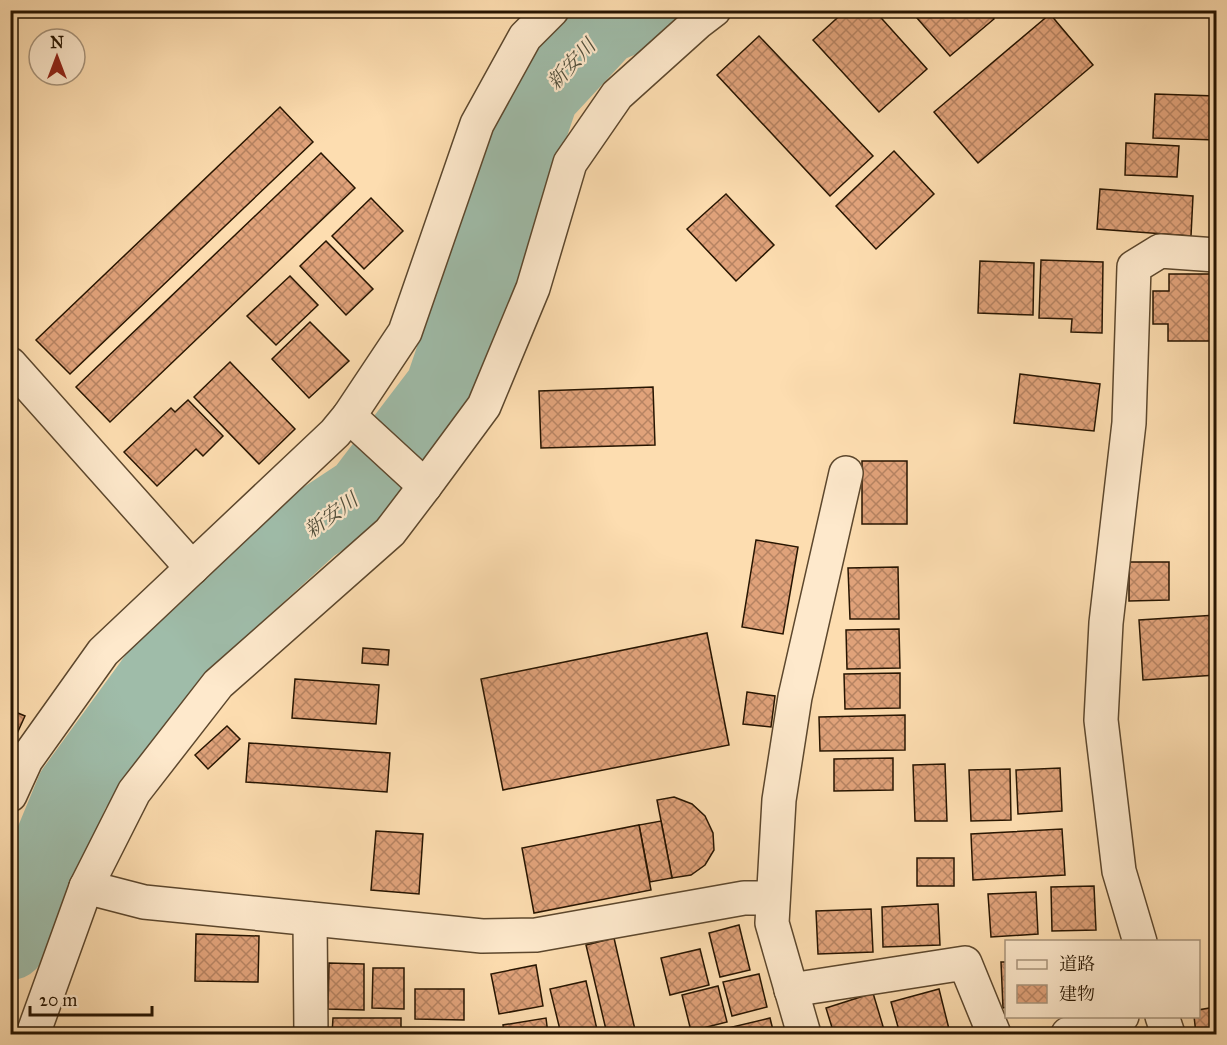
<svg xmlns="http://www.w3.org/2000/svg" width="1227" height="1045" font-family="'IM FELL Great Primer','Noto Serif JP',serif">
<defs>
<pattern id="building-cross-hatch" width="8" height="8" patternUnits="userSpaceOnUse" patternTransform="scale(1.5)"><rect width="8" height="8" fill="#e0a27a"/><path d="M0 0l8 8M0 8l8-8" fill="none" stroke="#b68362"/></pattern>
</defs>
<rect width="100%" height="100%" fill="#fdddb0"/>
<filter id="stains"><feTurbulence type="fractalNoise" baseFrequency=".00333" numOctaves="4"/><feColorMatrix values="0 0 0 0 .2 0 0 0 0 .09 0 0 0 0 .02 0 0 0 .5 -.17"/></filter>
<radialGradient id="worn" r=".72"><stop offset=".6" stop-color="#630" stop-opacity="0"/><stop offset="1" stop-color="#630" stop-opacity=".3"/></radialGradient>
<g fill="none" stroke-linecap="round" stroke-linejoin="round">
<path stroke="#6f7966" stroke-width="12" d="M 601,10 L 605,27"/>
<path stroke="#9fbca9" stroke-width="74" d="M 10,943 L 73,790 L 172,654 L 312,526 L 362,493 L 442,388 L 542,95 L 605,27 L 646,10"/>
</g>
<g fill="url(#building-cross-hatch)" stroke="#271501" stroke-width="1.5">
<path d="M 846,10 L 874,10 L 927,69 L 879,112 L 813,40 Z"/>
<path d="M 910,10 L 987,10 L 994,19 L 950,56 Z"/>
<path d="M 1050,14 L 1093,65 L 978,163 L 934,112 Z"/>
<path d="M 759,36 L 873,156 L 830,196 L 717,75 Z"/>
<path d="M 1155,94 L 1216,96 L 1216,140 L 1153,138 Z"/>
<path d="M 280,107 L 313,142 L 70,374 L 36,340 Z"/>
<path d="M 1126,143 L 1179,146 L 1177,177 L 1125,175 Z"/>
<path d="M 894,151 L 934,194 L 876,249 L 836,206 Z"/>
<path d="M 321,153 L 355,188 L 110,422 L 76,387 Z"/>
<path d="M 1100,189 L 1193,196 L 1191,236 L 1097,229 Z"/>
<path d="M 726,194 L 774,245 L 736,281 L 687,229 Z"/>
<path d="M 371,198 L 403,231 L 364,269 L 332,236 Z"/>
<path d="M 326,241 L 373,289 L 346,315 L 300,266 Z"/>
<path d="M 1041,260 L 1103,262 L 1102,333 L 1071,332 L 1072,319 L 1039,318 Z"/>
<path d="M 980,261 L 1034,263 L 1033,315 L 978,313 Z"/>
<path d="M 1169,274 L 1216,274 L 1216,341 L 1168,341 L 1168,324 L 1153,324 L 1153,291 L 1169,291 Z"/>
<path d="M 290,276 L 318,305 L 276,345 L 247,316 Z"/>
<path d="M 310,322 L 349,361 L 309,398 L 272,359 Z"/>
<path d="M 230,362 L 295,429 L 259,464 L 194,397 Z"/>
<path d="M 1020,374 L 1100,384 L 1094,431 L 1014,423 Z"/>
<path d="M 653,387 L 655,445 L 541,448 L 539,391 Z"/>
<path d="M 188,400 L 223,436 L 203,456 L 196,449 L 157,486 L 124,452 L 171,408 L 175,412 Z"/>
<rect x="862" y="461" width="45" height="63"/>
<path d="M 756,540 L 798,547 L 783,634 L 742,627 Z"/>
<path d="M 1129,562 L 1169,562 L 1169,600 L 1129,601 Z"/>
<path d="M 898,567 L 899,619 L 850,619 L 848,568 Z"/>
<path d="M 1216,615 L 1216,675 L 1143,680 L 1139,620 Z"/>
<path d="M 899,629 L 900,668 L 847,669 L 846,630 Z"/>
<path d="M 707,633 L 729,745 L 503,790 L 481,679 Z"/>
<path d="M 363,648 L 389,650 L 388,665 L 362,663 Z"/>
<path d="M 900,673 L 900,708 L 845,709 L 844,674 Z"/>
<path d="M 295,679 L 379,685 L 376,724 L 292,718 Z"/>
<path d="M 747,692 L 775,696 L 771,727 L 743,724 Z"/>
<path d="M 13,711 L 25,716 L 10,749 L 10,716 Z"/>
<path d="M 905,715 L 905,750 L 820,751 L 819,717 Z"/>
<path d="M 227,726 L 240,739 L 208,769 L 195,755 Z"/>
<path d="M 249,743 L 390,753 L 387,792 L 246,782 Z"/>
<path d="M 893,758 L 893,790 L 834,791 L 834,759 Z"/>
<path d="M 945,764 L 947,821 L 915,821 L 913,765 Z"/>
<path d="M 1060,768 L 1062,811 L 1018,814 L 1016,770 Z"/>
<path d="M 1010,769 L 1011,820 L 971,821 L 969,770 Z"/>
<path d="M 674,797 L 692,804 L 705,816 L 713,833 L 714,850 L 705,865 L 691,875 L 672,878 L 657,800 Z"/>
<path d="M 661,821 L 672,878 L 650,882 L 639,825 Z"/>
<path d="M 639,825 L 651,890 L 534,913 L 522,848 Z"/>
<path d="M 1062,829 L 1065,875 L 973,880 L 971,834 Z"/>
<path d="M 376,831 L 423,834 L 419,894 L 371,890 Z"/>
<rect x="917" y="858" width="37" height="28"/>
<path d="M 1094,886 L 1096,930 L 1052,931 L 1051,887 Z"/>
<path d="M 1036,892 L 1038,934 L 991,937 L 988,894 Z"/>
<path d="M 938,904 L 940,945 L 883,947 L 882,907 Z"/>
<path d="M 871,909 L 873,952 L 818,954 L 816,911 Z"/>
<path d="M 739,925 L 750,970 L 720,977 L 709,933 Z"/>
<path d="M 196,934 L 259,936 L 258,982 L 195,981 Z"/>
<path d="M 614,938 L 636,1034 L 607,1034 L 586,945 Z"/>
<path d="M 700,949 L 709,985 L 670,995 L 661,958 Z"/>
<path d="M 1001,962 L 1006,962 L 1006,1007 L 1003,1008 Z"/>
<path d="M 329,963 L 364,964 L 364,1010 L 328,1009 Z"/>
<path d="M 536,965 L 543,1006 L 499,1014 L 491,974 Z"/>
<path d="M 373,968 L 404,968 L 404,1009 L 372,1008 Z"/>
<path d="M 759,974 L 767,1007 L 732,1016 L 723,982 Z"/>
<path d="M 586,981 L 598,1034 L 561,1034 L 550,989 Z"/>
<path d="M 718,986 L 727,1022 L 691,1031 L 682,995 Z"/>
<path d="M 415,989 L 464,989 L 464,1020 L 415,1019 Z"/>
<path d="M 939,989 L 949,1029 L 926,1034 L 900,1034 L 891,1002 Z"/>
<path d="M 873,993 L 885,1033 L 834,1034 L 826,1008 Z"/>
<path d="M 1216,1007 L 1216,1034 L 1196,1034 L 1194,1016 L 1198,1016 L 1198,1010 Z"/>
<path d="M 333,1018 L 401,1018 L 401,1034 L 332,1034 Z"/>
<path d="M 546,1018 L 548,1034 L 504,1034 L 503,1025 Z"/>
<path d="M 770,1018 L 774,1034 L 703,1034 Z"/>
</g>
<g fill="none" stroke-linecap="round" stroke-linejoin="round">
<defs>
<g id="minor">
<path d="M 10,364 L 192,568"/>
<path d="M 349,416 L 425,486"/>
<path d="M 10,795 L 26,760 L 103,652 L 335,433 L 349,416 L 405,332 L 477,124 L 525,37 L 552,10"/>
<path d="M 86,887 L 144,902 L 482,936 L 536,935 L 744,898 L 773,898"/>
<path d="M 310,919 L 311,1034"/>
<path d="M 1140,942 L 1119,871 L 1101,720 L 1106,623 L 1129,423 L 1134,267 L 1160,251 L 1216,255"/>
<path d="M 791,990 L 965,963 L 994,1034"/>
<path d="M 1162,1016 L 1168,1034"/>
<path d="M 33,1034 L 86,887 L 134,792 L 218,684 L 390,532 L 425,486 L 484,406 L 533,288 L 570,163 L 617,95 L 697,23 L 714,10"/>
<path d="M 804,1034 L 772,923 L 779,800 L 795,697 L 846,473"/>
<path d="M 1068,1034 L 1122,1016"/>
</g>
</defs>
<use href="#minor" stroke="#5c472d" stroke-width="36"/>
<use href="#minor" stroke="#fee9cc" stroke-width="33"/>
</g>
<g text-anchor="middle" stroke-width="4.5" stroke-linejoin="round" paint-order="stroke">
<g font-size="20" font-style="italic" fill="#514f3c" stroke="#fee9cc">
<text transform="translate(571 64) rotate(-47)" y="7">新安川</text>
<text transform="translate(331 515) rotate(-36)" y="7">新安川</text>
</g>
</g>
<rect width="1227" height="1045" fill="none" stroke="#fdddb0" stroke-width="36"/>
<rect x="12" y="12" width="1203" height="1021" fill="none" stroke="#271501" stroke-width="3"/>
<rect x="18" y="18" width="1191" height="1009" fill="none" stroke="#271501" stroke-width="1.5"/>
<rect x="1005" y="940" width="195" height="78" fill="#fee9cc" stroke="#a8947b" stroke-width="1.5"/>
<rect x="1017" y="960" width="30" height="9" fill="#fee9cc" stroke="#a8947b" stroke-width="1.5"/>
<text x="1059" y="970" font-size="18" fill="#271501">道路</text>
<rect x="1017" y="985" width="30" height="18" fill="url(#building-cross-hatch)" stroke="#a8947b" stroke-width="1.5"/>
<text x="1059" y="1000" font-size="18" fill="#271501">建物</text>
<g transform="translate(57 57)"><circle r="28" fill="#fee9cc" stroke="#a8947b" stroke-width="1.5"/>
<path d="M0-4.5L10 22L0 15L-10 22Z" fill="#8f2418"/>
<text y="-9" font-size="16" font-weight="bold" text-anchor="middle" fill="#271501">N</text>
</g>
<path d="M30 1006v9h122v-9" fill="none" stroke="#271501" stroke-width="3"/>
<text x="39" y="1006" font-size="18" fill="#271501" stroke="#fee9cc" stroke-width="4.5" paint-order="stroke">20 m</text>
<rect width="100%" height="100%" filter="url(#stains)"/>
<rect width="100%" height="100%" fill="url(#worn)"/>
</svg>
